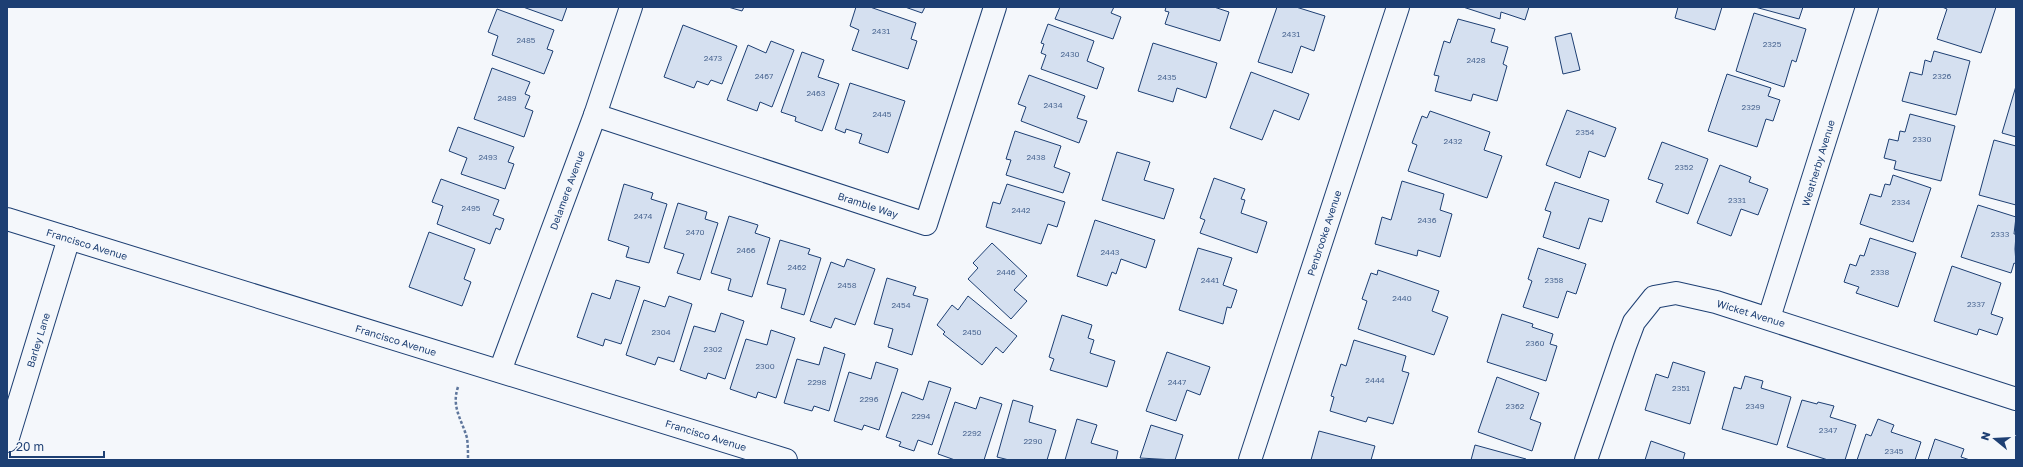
<svg xmlns="http://www.w3.org/2000/svg" width="2023" height="467" font-family="'Golos Text',sans-serif">
<rect width="100%" height="100%" fill="#f4f7fb"/>
<g fill="#d5e0f0" stroke="#1d3f73">
<path d="M 523,7 L 567,7 L 562,21 Z"/>
<path d="M 728,7 L 744,7 L 742,11 Z"/>
<path d="M 856,7 L 870,7 L 916,23 L 911,39 L 917,41 L 908,69 L 852,50 L 859,30 L 850,26 Z"/>
<path d="M 905,7 L 925,7 L 922,13 Z"/>
<path d="M 1060,7 L 1114,7 L 1111,13 L 1121,17 L 1113,39 L 1055,19 Z"/>
<path d="M 1166,7 L 1214,7 L 1229,12 L 1220,41 L 1165,24 L 1169,12 L 1165,11 Z"/>
<path d="M 1277,7 L 1296,7 L 1325,16 L 1314,51 L 1301,46 L 1292,73 L 1258,62 Z"/>
<path d="M 1463,7 L 1529,7 L 1525,20 L 1501,12 L 1500,19 Z"/>
<path d="M 1678,7 L 1722,7 L 1715,30 L 1675,18 Z"/>
<path d="M 1755,7 L 1803,7 L 1799,19 Z"/>
<path d="M 1942,7 L 1996,7 L 1981,53 L 1937,39 L 1947,9 Z"/>
<path d="M 497,9 L 554,30 L 547,49 L 553,51 L 544,74 L 492,55 L 498,36 L 488,32 Z"/>
<path d="M 1754,13 L 1806,29 L 1796,62 L 1792,60 L 1784,87 L 1736,71 Z"/>
<path d="M 1458,19 L 1495,29 L 1491,42 L 1508,47 L 1503,64 L 1507,66 L 1497,101 L 1473,94 L 1471,101 L 1435,91 L 1439,76 L 1434,75 L 1444,41 L 1450,43 Z"/>
<path d="M 1048,24 L 1094,41 L 1087,61 L 1104,68 L 1097,89 L 1041,69 L 1046,55 L 1041,53 L 1044,44 L 1041,43 Z"/>
<path d="M 683,25 L 737,46 L 722,84 L 711,80 L 708,85 L 697,81 L 694,88 L 664,77 Z"/>
<path d="M 1571,33 L 1580,70 L 1563,74 L 1555,37 Z"/>
<path d="M 771,41 L 794,50 L 772,107 L 760,102 L 757,111 L 727,100 L 748,45 L 766,53 Z"/>
<path d="M 1153,43 L 1217,63 L 1206,98 L 1177,88 L 1173,102 L 1138,91 Z"/>
<path d="M 1934,51 L 1970,61 L 1956,115 L 1902,101 L 1910,72 L 1922,75 L 1925,60 L 1931,62 Z"/>
<path d="M 802,52 L 824,60 L 818,77 L 839,84 L 822,131 L 795,121 L 796,117 L 781,112 Z"/>
<path d="M 492,68 L 530,82 L 525,94 L 530,96 L 525,108 L 533,111 L 524,137 L 474,119 Z"/>
<path d="M 1251,72 L 1309,94 L 1299,120 L 1274,110 L 1262,140 L 1230,128 Z"/>
<path d="M 1727,74 L 1771,88 L 1768,96 L 1780,100 L 1773,121 L 1766,119 L 1757,147 L 1708,131 Z"/>
<path d="M 1029,75 L 1085,96 L 1077,118 L 1087,121 L 1079,143 L 1021,121 L 1026,107 L 1018,104 Z"/>
<path d="M 850,83 L 905,101 L 888,153 L 859,143 L 862,134 L 846,129 L 845,133 L 835,129 Z"/>
<path d="M 2016,86 L 2016,137 L 2002,133 Z"/>
<path d="M 1567,110 L 1616,128 L 1605,157 L 1589,151 L 1580,178 L 1546,165 Z"/>
<path d="M 1430,111 L 1490,132 L 1484,150 L 1502,156 L 1487,198 L 1408,171 L 1417,145 L 1412,143 L 1422,116 L 1427,118 Z"/>
<path d="M 1910,114 L 1955,126 L 1941,181 L 1894,169 L 1896,161 L 1884,158 L 1889,139 L 1898,141 L 1900,131 L 1905,132 Z"/>
<path d="M 458,127 L 514,147 L 508,162 L 514,164 L 505,189 L 461,174 L 467,158 L 449,151 Z"/>
<path d="M 1015,131 L 1061,146 L 1054,167 L 1070,173 L 1063,193 L 1006,175 L 1011,160 L 1006,159 Z"/>
<path d="M 1994,140 L 2016,146 L 2016,205 L 1979,195 Z"/>
<path d="M 1662,142 L 1708,159 L 1688,214 L 1656,202 L 1663,184 L 1648,179 Z"/>
<path d="M 1117,152 L 1150,162 L 1144,180 L 1174,189 L 1164,219 L 1102,200 Z"/>
<path d="M 1720,165 L 1751,177 L 1749,182 L 1768,189 L 1758,215 L 1741,209 L 1731,236 L 1697,223 Z"/>
<path d="M 1893,175 L 1931,188 L 1913,242 L 1860,224 L 1870,194 L 1881,197 L 1885,184 L 1890,185 Z"/>
<path d="M 1214,178 L 1245,189 L 1241,199 L 1245,200 L 1241,213 L 1267,222 L 1257,253 L 1200,233 L 1205,220 L 1200,218 Z"/>
<path d="M 441,179 L 499,200 L 493,215 L 504,219 L 500,230 L 496,228 L 490,244 L 437,224 L 443,206 L 432,202 Z"/>
<path d="M 1402,181 L 1444,194 L 1440,210 L 1452,214 L 1440,257 L 1418,250 L 1417,256 L 1375,244 L 1382,217 L 1391,220 Z"/>
<path d="M 1555,182 L 1609,200 L 1602,222 L 1589,218 L 1579,249 L 1543,237 L 1551,212 L 1545,210 Z"/>
<path d="M 624,184 L 653,193 L 651,199 L 667,204 L 649,263 L 626,257 L 629,247 L 608,240 Z"/>
<path d="M 1007,184 L 1065,202 L 1057,227 L 1048,224 L 1041,244 L 986,227 L 993,202 L 1000,204 Z"/>
<path d="M 678,203 L 707,212 L 705,219 L 718,223 L 700,280 L 677,273 L 684,254 L 664,248 Z"/>
<path d="M 1978,205 L 2016,217 L 2014,234 L 2016,234 L 2015,249 L 2016,264 L 2014,263 L 2011,273 L 1961,257 Z"/>
<path d="M 729,216 L 758,225 L 755,233 L 770,238 L 752,297 L 728,290 L 731,279 L 711,273 Z"/>
<path d="M 1095,220 L 1155,240 L 1146,268 L 1121,259 L 1116,274 L 1112,272 L 1107,286 L 1077,276 Z"/>
<path d="M 429,232 L 475,249 L 464,279 L 471,282 L 462,306 L 409,287 Z"/>
<path d="M 1870,238 L 1916,253 L 1898,307 L 1856,293 L 1859,287 L 1844,282 L 1850,264 L 1856,266 L 1860,255 L 1864,256 Z"/>
<path d="M 780,240 L 810,249 L 808,254 L 821,258 L 804,315 L 781,308 L 786,289 L 767,284 Z"/>
<path d="M 992,243 L 1027,276 L 1014,290 L 1027,301 L 1011,319 L 968,279 L 978,268 L 973,263 Z"/>
<path d="M 1198,248 L 1232,258 L 1223,285 L 1237,290 L 1231,308 L 1227,307 L 1223,324 L 1179,310 Z"/>
<path d="M 1538,248 L 1586,264 L 1576,294 L 1567,291 L 1558,318 L 1523,307 L 1532,281 L 1528,279 Z"/>
<path d="M 847,259 L 875,269 L 855,325 L 835,318 L 831,328 L 810,321 L 831,262 L 844,267 Z"/>
<path d="M 1952,266 L 2001,283 L 1991,314 L 2003,318 L 1997,335 L 1979,329 L 1977,335 L 1934,321 Z"/>
<path d="M 1378,270 L 1439,291 L 1432,311 L 1448,317 L 1434,355 L 1358,329 L 1367,301 L 1362,299 L 1371,273 L 1377,275 Z"/>
<path d="M 887,278 L 916,287 L 913,295 L 928,299 L 912,355 L 888,347 L 893,329 L 874,324 Z"/>
<path d="M 616,280 L 640,287 L 621,344 L 605,339 L 603,346 L 577,337 L 592,293 L 610,299 Z"/>
<path d="M 669,296 L 692,304 L 674,362 L 658,357 L 655,365 L 626,355 L 644,300 L 665,307 Z"/>
<path d="M 968,296 L 1017,336 L 1003,353 L 996,347 L 982,365 L 943,334 L 945,332 L 937,325 L 952,305 L 958,310 Z"/>
<path d="M 721,313 L 744,321 L 725,379 L 708,373 L 706,379 L 680,370 L 694,326 L 715,332 Z"/>
<path d="M 1502,314 L 1533,324 L 1532,327 L 1553,334 L 1550,344 L 1557,346 L 1546,381 L 1487,362 Z"/>
<path d="M 1062,315 L 1092,325 L 1088,338 L 1094,340 L 1090,353 L 1115,361 L 1107,387 L 1050,370 L 1054,359 L 1049,357 Z"/>
<path d="M 771,330 L 795,338 L 776,398 L 758,392 L 756,398 L 730,389 L 746,339 L 767,345 Z"/>
<path d="M 1354,340 L 1406,356 L 1402,371 L 1409,373 L 1393,424 L 1368,417 L 1366,422 L 1330,411 L 1334,397 L 1331,396 L 1341,364 L 1346,366 Z"/>
<path d="M 824,347 L 845,354 L 829,411 L 814,406 L 812,411 L 784,403 L 797,359 L 819,365 Z"/>
<path d="M 1167,352 L 1210,367 L 1200,395 L 1187,390 L 1176,421 L 1146,411 Z"/>
<path d="M 876,362 L 898,369 L 879,430 L 864,425 L 862,430 L 834,421 L 849,372 L 871,379 Z"/>
<path d="M 1673,362 L 1705,372 L 1690,424 L 1645,410 L 1656,374 L 1668,378 Z"/>
<path d="M 1745,376 L 1763,381 L 1761,388 L 1791,397 L 1777,445 L 1722,429 L 1734,387 L 1741,389 Z"/>
<path d="M 1497,377 L 1539,393 L 1530,419 L 1541,423 L 1532,451 L 1478,432 Z"/>
<path d="M 929,381 L 951,388 L 932,445 L 918,440 L 914,451 L 899,446 L 901,442 L 886,437 L 902,392 L 923,400 Z"/>
<path d="M 980,397 L 1002,404 L 984,460 L 955,460 L 938,454 L 955,402 L 976,409 Z"/>
<path d="M 1013,400 L 1033,406 L 1029,422 L 1056,430 L 1047,460 L 1009,460 L 997,457 Z"/>
<path d="M 1802,400 L 1817,404 L 1818,402 L 1834,406 L 1830,417 L 1856,425 L 1845,460 L 1828,460 L 1787,447 Z"/>
<path d="M 1077,419 L 1097,425 L 1091,443 L 1118,451 L 1116,460 L 1065,460 Z"/>
<path d="M 1878,419 L 1894,425 L 1891,432 L 1921,442 L 1915,460 L 1857,460 L 1866,434 L 1871,436 Z"/>
<path d="M 1151,425 L 1183,435 L 1175,460 L 1140,458 Z"/>
<path d="M 1319,431 L 1375,446 L 1371,460 L 1311,460 Z"/>
<path d="M 1935,439 L 1964,449 L 1961,457 L 1970,460 L 1928,460 Z"/>
<path d="M 1651,441 L 1685,453 L 1683,460 L 1645,460 Z"/>
<path d="M 1475,445 L 1526,459 L 1525,460 L 1471,460 Z"/>
</g>
<g fill="none" stroke-linecap="round" stroke-linejoin="round">
<defs>
<g id="street">
<path d="M 595,115 L 926,224 L 995,7"/>
<path d="M 7,219 L 786,460"/>
<path d="M 1769,318 L 1867,7"/>
<path d="M 500,371 L 595,115 L 631,7"/>
<path d="M 7,441 L 69,238"/>
<path d="M 1250,460 L 1398,7"/>
<path d="M 1586,460 L 1625,346 L 1634,322 L 1654,297 L 1676,293 L 1716,302 L 2016,399"/>
</g>
</defs>
<use href="#street" stroke="#1d3f73" stroke-width="24"/>
<path stroke="#5e769c" stroke-width="2.5" stroke-dasharray="3 2" stroke-linecap="butt" d="M 458,387 C 451,407 462,420 467,438 C 468,445 468,453 468,460"/>
<use href="#street" stroke="#f4f7fb" stroke-width="22"/>
</g>
<g text-anchor="middle" stroke-width="3" stroke-linejoin="round" paint-order="stroke">
<g font-size="8" fill="#4b6792">
<text x="881" y="34">2431</text>
<text x="1291" y="37">2431</text>
<text x="526" y="43">2485</text>
<text x="1772" y="47">2325</text>
<text x="1070" y="57">2430</text>
<text x="713" y="61">2473</text>
<text x="1476" y="63">2428</text>
<text x="764" y="79">2467</text>
<text x="1942" y="79">2326</text>
<text x="1167" y="80">2435</text>
<text x="816" y="96">2463</text>
<text x="507" y="101">2489</text>
<text x="1053" y="108">2434</text>
<text x="1751" y="110">2329</text>
<text x="882" y="117">2445</text>
<text x="1585" y="135">2354</text>
<text x="1922" y="142">2330</text>
<text x="1453" y="144">2432</text>
<text x="488" y="160">2493</text>
<text x="1036" y="160">2438</text>
<text x="1684" y="170">2352</text>
<text x="1737" y="203">2331</text>
<text x="1901" y="205">2334</text>
<text x="471" y="211">2495</text>
<text x="1021" y="213">2442</text>
<text x="643" y="219">2474</text>
<text x="1427" y="223">2436</text>
<text x="695" y="235">2470</text>
<text x="2000" y="237">2333</text>
<text x="746" y="253">2466</text>
<text x="1110" y="255">2443</text>
<text x="797" y="270">2462</text>
<text x="1006" y="275">2446</text>
<text x="1880" y="275">2338</text>
<text x="1210" y="283">2441</text>
<text x="1554" y="283">2358</text>
<text x="847" y="288">2458</text>
<text x="1402" y="301">2440</text>
<text x="1976" y="307">2337</text>
<text x="901" y="308">2454</text>
<text x="661" y="335">2304</text>
<text x="972" y="335">2450</text>
<text x="1535" y="346">2360</text>
<text x="713" y="352">2302</text>
<text x="765" y="369">2300</text>
<text x="1375" y="383">2444</text>
<text x="817" y="385">2298</text>
<text x="1177" y="385">2447</text>
<text x="1681" y="391">2351</text>
<text x="869" y="402">2296</text>
<text x="1515" y="409">2362</text>
<text x="1755" y="409">2349</text>
<text x="921" y="419">2294</text>
<text x="1828" y="433">2347</text>
<text x="972" y="436">2292</text>
<text x="1033" y="444">2290</text>
<text x="1894" y="454">2345</text>
</g>
<g font-size="10" fill="#1d3f73" stroke="#f4f7fb">
<text transform="translate(1818 163) rotate(-73)" y="4">Weatherby Avenue</text>
<text transform="translate(567 190) rotate(-70)" y="4">Delamere Avenue</text>
<text transform="translate(868 205) rotate(18)" y="4">Bramble Way</text>
<text transform="translate(1324 233) rotate(-72)" y="4">Penbrooke Avenue</text>
<text transform="translate(87 244) rotate(17)" y="4">Francisco Avenue</text>
<text transform="translate(1751 313) rotate(17)" y="4">Wicket Avenue</text>
<text transform="translate(38 340) rotate(-73)" y="4">Barley Lane</text>
<text transform="translate(396 340) rotate(17)" y="4">Francisco Avenue</text>
<text transform="translate(706 435) rotate(17)" y="4">Francisco Avenue</text>
</g>
</g>
<rect width="2023" height="467" fill="none" stroke="#1d3f73" stroke-width="16"/>
<g transform="translate(1995 439) rotate(288)" stroke="#f4f7fb" stroke-width="3" paint-order="stroke">
<path d="M0-3L7 15L0 10L-7 15Z" fill="#1d3f73"/>
<text y="-6" font-size="11" font-weight="bold" text-anchor="middle" fill="#1d3f73">N</text>
</g>
<path d="M10 451v6h94v-6" fill="none" stroke="#1d3f73" stroke-width="2"/>
<text x="16" y="451" font-size="12" fill="#1d3f73" stroke="#f4f7fb" stroke-width="3" paint-order="stroke">20 m</text>
</svg>
